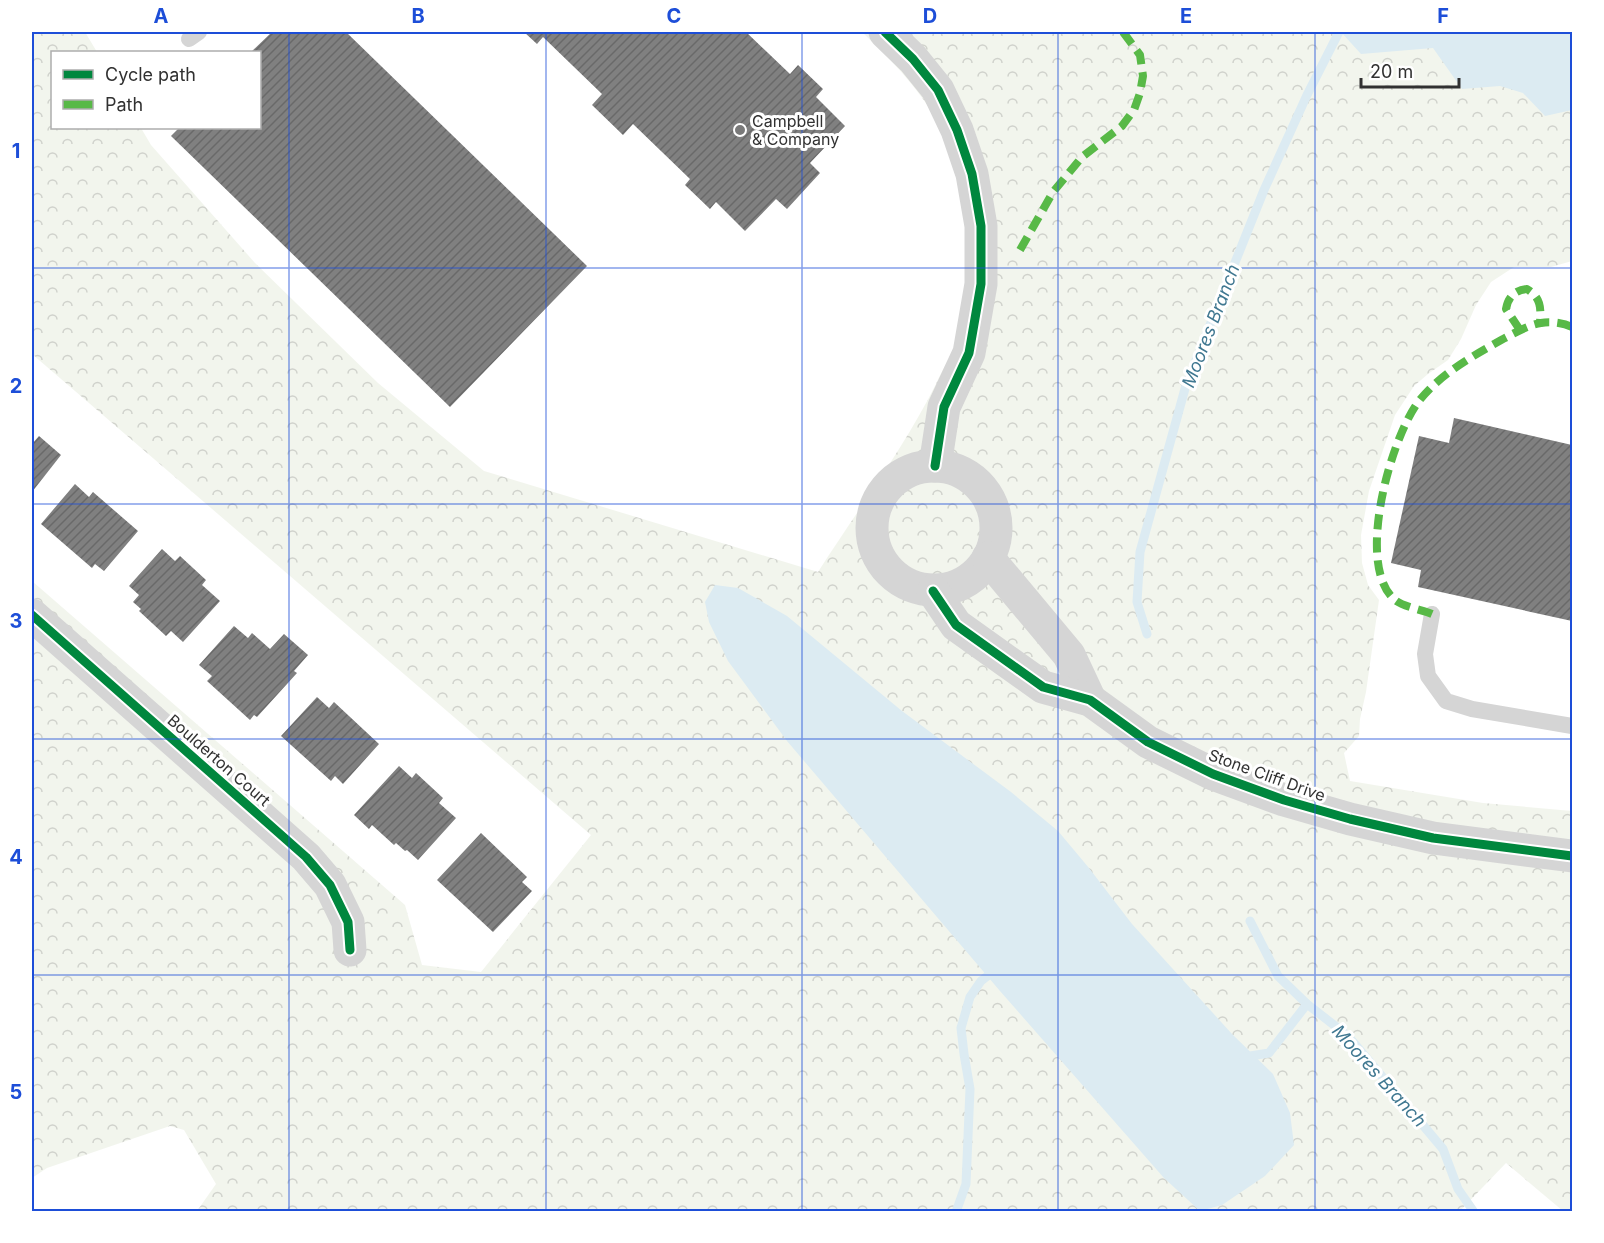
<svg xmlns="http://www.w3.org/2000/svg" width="1604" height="1243" font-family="Inter,sans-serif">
<defs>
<pattern id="forest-crowns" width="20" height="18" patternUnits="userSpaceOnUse" patternTransform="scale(1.5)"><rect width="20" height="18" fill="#f2f5ed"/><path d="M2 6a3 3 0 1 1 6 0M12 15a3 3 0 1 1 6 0" fill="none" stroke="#d0d2cc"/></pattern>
<pattern id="building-hatch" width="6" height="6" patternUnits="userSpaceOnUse" patternTransform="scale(1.5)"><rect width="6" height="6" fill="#808080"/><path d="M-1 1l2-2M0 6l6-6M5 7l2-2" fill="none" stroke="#696969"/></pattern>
</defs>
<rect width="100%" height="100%" fill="#fff"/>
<path fill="url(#forest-crowns)" d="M 32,32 L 85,32 L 97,52 L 52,52 L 52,128 L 141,128 L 151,145 L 255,263 L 378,383 L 484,471 L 818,572 C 857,511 904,448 936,384 C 942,370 951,357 956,343 C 979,263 972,168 923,99 C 905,74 884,53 862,32 L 1572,32 L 1572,261 L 1551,267 L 1514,267 L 1491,282 L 1476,305 L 1461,339 L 1448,360 L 1428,374 L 1414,386 L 1395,415 L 1369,491 L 1361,535 L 1362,563 L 1368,585 L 1379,600 L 1366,692 L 1360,719 L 1359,736 L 1344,753 L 1350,781 L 1483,803 L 1572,811 L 1572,1211 L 1563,1211 L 1506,1163 L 1459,1212 L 197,1211 L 216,1184 L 184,1130 L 170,1126 L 47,1168 L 32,1178 L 32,581 L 405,905 L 422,965 L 481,972 L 591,835 L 32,354 Z"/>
<g fill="#dcebf2">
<path d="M 1341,32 L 1572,32 L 1572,110 L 1545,116 L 1523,93 L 1500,86 L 1462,89 L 1433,48 L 1361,54 Z"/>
<path d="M 715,585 L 738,588 L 787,616 L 902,711 L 1011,792 L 1058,831 L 1089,868 L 1132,924 L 1232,1034 L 1273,1074 L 1290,1113 L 1294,1145 L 1265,1176 L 1222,1205 L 1200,1211 L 1164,1178 L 1000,991 L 787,741 L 728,661 L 709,622 L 705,602 Z"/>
</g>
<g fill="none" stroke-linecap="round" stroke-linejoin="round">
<g stroke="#dcebf2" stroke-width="9">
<path d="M 1147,634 L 1137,602 L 1140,552 L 1186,385 L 1264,190 L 1307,95 L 1339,32"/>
<path d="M 1250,921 L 1278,976 L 1307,1004 L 1348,1036 L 1443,1149 L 1458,1189 L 1474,1212"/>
<path d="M 1244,1057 L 1269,1053 L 1307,1004"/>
<path d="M 956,1212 L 966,1184 L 970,1089 L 964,1054 L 961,1028 L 970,997 L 981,981 L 995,970"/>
</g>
</g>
<g fill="url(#building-hatch)">
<path d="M 272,32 L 346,32 L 587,266 L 450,407 L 171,136 L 179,128 L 260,128 L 260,52 L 251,52 Z"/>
<path d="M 524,32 L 746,32 L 790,74 L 798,65 L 823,89 L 816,97 L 845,126 L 810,163 L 820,173 L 787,209 L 776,199 L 745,231 L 716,202 L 710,209 L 685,185 L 690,179 L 633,124 L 623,135 L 592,105 L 602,94 L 543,37 L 537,44 Z"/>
<path d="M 1454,418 L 1572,445 L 1572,621 L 1418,587 L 1421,570 L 1391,563 L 1419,436 L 1449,443 Z"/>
<path d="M 39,436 L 61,455 L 32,492 L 32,444 Z"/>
<path d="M 75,484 L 89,497 L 93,492 L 138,531 L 104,571 L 95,564 L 92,568 L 41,524 Z"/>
<path d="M 162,549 L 175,561 L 180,556 L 206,580 L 202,585 L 220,601 L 183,642 L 171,631 L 166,636 L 139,611 L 141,609 L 133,602 L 139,595 L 129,586 Z"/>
<path d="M 234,626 L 248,638 L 252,633 L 270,649 L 284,634 L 308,655 L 294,671 L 297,673 L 257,717 L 254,715 L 250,720 L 207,681 L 212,676 L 199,665 Z"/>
<path d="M 317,697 L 329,708 L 334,702 L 379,744 L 343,784 L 335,776 L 331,781 L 281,736 Z"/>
<path d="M 399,766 L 412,778 L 416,773 L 443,798 L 439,803 L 456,818 L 418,860 L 407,850 L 405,851 L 396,843 L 394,845 L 372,825 L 369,829 L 354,815 Z"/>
<path d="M 481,833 L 527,877 L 522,882 L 532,891 L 493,932 L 437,880 Z"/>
</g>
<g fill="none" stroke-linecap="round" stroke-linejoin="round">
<g stroke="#d5d5d5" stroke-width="16">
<path d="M 189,39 L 199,32"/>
<path d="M 1432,614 L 1425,654 L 1428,676 L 1446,701 L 1472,709 L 1572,726"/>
</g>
<g stroke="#d5d5d5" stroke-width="33">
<path d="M 885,32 L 913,59 L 938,90 L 957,130 L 972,174 L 981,226 L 981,284 L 969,353 L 944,407 L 935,466"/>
<circle cx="934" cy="528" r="62"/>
<path d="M 988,558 L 1069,655 L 1090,700"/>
<path d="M 933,591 L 956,625 L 1043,687 L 1090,700 L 1148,742 L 1213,774 L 1284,800 L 1350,819 L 1433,838 L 1572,856"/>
<path d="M 32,615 L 306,857 L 330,885 L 348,922 L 350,950"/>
</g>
<g stroke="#58b947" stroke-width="8" stroke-dasharray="15 8" stroke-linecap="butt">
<path d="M 1020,250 L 1053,192 L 1082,157 L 1122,126 L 1134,110 L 1140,93 L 1143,76 L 1140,55 L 1123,32"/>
<path d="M 1520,330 L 1506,309 C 1508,297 1515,290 1527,289 C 1541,298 1541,307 1540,323"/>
<path d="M 1432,614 C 1423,610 1400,606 1394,599 C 1355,564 1391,437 1419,401 C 1441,373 1473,356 1503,339 C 1515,333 1528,325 1541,323 C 1550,321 1564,323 1572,327"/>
</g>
<defs>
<g id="cycleway">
<path d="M 885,32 L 913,59 L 938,90 L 957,130 L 972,174 L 981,226 L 981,284 L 969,353 L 944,407 L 935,466"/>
<path d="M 933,591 L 956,625 L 1043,687 L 1090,700 L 1148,742 L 1213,774 L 1284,800 L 1350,819 L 1433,838 L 1572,856"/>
<path d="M 32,615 L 306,857 L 330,885 L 348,922 L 350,950"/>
</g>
</defs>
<use href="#cycleway" stroke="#fff" stroke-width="13"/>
<use href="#cycleway" stroke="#00873e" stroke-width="9"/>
</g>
<path fill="none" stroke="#1d4ed8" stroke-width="1.5" stroke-opacity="0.55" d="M 289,32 L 289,1212M 546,32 L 546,1212M 802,32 L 802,1212M 1058,32 L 1058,1212M 1315,32 L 1315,1212M 32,268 L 1572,268M 32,504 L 1572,504M 32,739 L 1572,739M 32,975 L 1572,975"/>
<circle fill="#797979" stroke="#fff" stroke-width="2" cx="740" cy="130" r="6"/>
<g text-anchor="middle" stroke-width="6" stroke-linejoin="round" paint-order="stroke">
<g font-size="16" fill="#313131" stroke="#fff" text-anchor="start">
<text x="752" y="127">Campbell<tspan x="752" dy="18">&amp; Company</tspan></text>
</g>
<g font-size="16" fill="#313131" stroke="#fff">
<text transform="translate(219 760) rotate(41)" y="6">Boulderton Court</text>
<text transform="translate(1267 775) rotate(20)" y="6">Stone Cliff Drive</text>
</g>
<g font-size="18" font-style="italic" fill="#407891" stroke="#fff">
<text transform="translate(1211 326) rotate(-69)" y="6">Moores Branch</text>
<text transform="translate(1379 1076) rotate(48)" y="6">Moores Branch</text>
</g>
</g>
<rect width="1604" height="1243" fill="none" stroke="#ffffff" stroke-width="66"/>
<rect x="51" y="51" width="210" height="78" fill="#ffffff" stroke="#adadad" stroke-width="1.5"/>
<rect x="63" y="70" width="30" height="9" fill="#00873e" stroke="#adadad" stroke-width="1.5"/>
<text x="105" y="81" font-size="18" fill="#313131">Cycle path</text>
<rect x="63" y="100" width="30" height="9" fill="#58b947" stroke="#adadad" stroke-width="1.5"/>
<text x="105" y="111" font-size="18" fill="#313131">Path</text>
<path d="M1361 78v9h98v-9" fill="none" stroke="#313131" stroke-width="3"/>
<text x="1370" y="78" font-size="18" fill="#313131" stroke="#ffffff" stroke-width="4.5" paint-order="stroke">20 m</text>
<rect x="33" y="33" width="1538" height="1177" fill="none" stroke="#1d4ed8" stroke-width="2"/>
<g font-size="20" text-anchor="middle" font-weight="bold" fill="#1d4ed8">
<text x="161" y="23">A</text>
<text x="418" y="23">B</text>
<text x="674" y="23">C</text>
<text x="930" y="23">D</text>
<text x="1186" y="23">E</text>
<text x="1443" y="23">F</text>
<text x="16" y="158">1</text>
<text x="16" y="393">2</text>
<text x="16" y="628">3</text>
<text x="16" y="864">4</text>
<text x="16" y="1099">5</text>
</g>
</svg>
